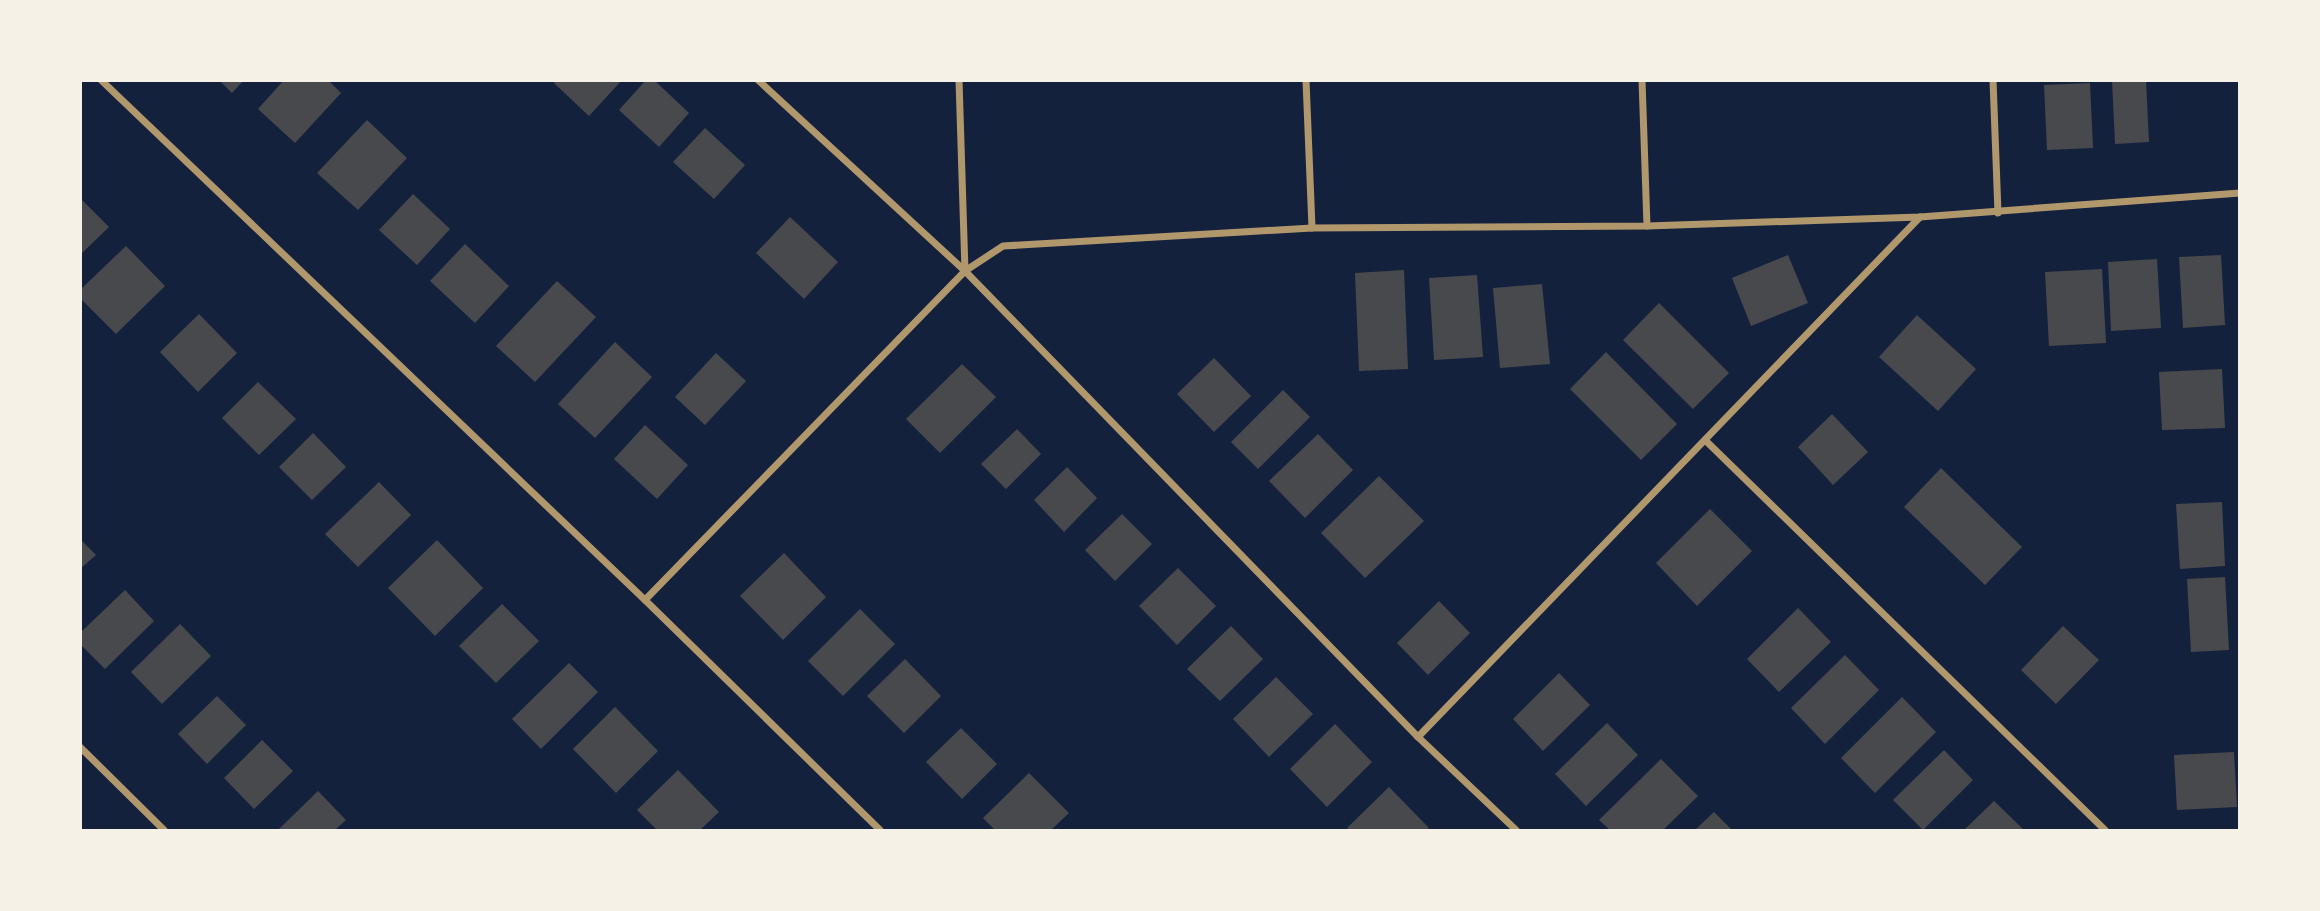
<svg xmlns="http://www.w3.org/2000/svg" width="2320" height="911" font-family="Karla,sans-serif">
<rect width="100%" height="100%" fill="#14213d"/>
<g fill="#48494c">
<path d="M 219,80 L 244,80 L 232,93 Z"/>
<path d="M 284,80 L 328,80 L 341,93 L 295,143 L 258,109 Z"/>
<path d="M 556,80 L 622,80 L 589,116 L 554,83 Z"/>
<path d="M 646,80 L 654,80 L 689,113 L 659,147 L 619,110 Z"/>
<path d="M 2112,80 L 2146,80 L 2149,142 L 2115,144 Z"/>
<path d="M 2090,83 L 2093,148 L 2047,150 L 2044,85 Z"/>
<path d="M 367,120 L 407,158 L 358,210 L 317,173 Z"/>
<path d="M 705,128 L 745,165 L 714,199 L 673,162 Z"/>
<path d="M 413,194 L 450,229 L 417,265 L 379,230 Z"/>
<path d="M 80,198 L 109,227 L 80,255 Z"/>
<path d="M 790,217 L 838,262 L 804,299 L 756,253 Z"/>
<path d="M 465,244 L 509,286 L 475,323 L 430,281 Z"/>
<path d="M 126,246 L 165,286 L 116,334 L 80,298 L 80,290 Z"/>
<path d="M 1788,255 L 1808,303 L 1751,326 L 1732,278 Z"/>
<path d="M 2221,255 L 2225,325 L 2183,328 L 2179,257 Z"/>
<path d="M 2157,259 L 2161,328 L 2111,331 L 2108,262 Z"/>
<path d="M 2102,269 L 2106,343 L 2049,346 L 2045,272 Z"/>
<path d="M 1404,270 L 1408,369 L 1359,371 L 1355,273 Z"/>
<path d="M 1477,275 L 1483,357 L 1434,360 L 1429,278 Z"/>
<path d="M 557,281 L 596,317 L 535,382 L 496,346 Z"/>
<path d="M 1542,284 L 1550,364 L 1500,368 L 1493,288 Z"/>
<path d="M 1659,303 L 1729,373 L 1693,409 L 1623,340 Z"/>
<path d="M 199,314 L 237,353 L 198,392 L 160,352 Z"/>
<path d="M 1917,315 L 1976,369 L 1938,411 L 1879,357 Z"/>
<path d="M 615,342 L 652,377 L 595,438 L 558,404 Z"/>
<path d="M 1606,352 L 1677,424 L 1641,460 L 1570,389 Z"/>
<path d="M 716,353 L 746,381 L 705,425 L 675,397 Z"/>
<path d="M 1214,358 L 1251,396 L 1214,432 L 1177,394 Z"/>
<path d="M 962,364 L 996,397 L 940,453 L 906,419 Z"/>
<path d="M 2222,369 L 2225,428 L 2162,430 L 2159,372 Z"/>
<path d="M 258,382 L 296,419 L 259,455 L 222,418 Z"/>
<path d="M 1283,390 L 1310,417 L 1258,469 L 1231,442 Z"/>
<path d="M 1832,414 L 1868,452 L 1833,485 L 1798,447 Z"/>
<path d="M 645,425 L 688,465 L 657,499 L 614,459 Z"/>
<path d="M 1017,429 L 1041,454 L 1006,489 L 981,464 Z"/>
<path d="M 313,433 L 346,467 L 312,500 L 279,467 Z"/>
<path d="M 1318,434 L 1353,470 L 1305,518 L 1269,481 Z"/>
<path d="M 1067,467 L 1097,498 L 1064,532 L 1034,500 Z"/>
<path d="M 1941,468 L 2022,547 L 1985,585 L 1904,507 Z"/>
<path d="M 1379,476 L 1424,521 L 1365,578 L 1321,533 Z"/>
<path d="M 379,482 L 411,515 L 358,567 L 325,534 Z"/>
<path d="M 2222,502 L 2225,566 L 2180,569 L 2176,504 Z"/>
<path d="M 1710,509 L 1752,551 L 1697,606 L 1656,563 Z"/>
<path d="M 1122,514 L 1152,544 L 1115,581 L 1085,550 Z"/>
<path d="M 80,539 L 96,555 L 80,569 Z"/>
<path d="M 437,540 L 483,588 L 435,636 L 388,588 Z"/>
<path d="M 784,553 L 826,597 L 783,640 L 740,596 Z"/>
<path d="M 1178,568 L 1216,606 L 1177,645 L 1139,606 Z"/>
<path d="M 2225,577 L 2229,650 L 2191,652 L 2187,579 Z"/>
<path d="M 125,590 L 154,621 L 105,669 L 80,644 L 80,633 Z"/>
<path d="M 1439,601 L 1470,633 L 1428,675 L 1397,643 Z"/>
<path d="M 502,604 L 539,641 L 496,683 L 459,646 Z"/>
<path d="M 1798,608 L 1831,642 L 1779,692 L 1747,659 Z"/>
<path d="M 860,609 L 895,644 L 843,696 L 808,661 Z"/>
<path d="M 180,624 L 211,656 L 162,704 L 131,672 Z"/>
<path d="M 1231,626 L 1263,659 L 1220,701 L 1187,669 Z"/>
<path d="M 2063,626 L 2099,660 L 2056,704 L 2021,670 Z"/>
<path d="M 1845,655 L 1879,690 L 1825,744 L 1791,708 Z"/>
<path d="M 905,659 L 941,696 L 904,733 L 867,696 Z"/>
<path d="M 569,663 L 598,692 L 541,749 L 512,719 Z"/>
<path d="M 1559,673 L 1590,705 L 1543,751 L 1513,719 Z"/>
<path d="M 1276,677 L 1313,714 L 1269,757 L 1233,719 Z"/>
<path d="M 217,696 L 246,725 L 207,764 L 178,734 Z"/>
<path d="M 1902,697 L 1936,732 L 1875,793 L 1841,758 Z"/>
<path d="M 615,707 L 658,751 L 616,793 L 573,749 Z"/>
<path d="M 1607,723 L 1638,755 L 1586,806 L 1555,774 Z"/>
<path d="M 1335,724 L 1372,762 L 1327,807 L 1290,769 Z"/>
<path d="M 961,728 L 997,764 L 962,799 L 926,762 Z"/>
<path d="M 262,740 L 293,771 L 254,809 L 224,778 Z"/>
<path d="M 1944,750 L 1973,780 L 1923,830 L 1893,800 Z"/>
<path d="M 2234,752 L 2237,807 L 2177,810 L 2174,755 Z"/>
<path d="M 1661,759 L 1698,796 L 1663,830 L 1610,830 L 1599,820 Z"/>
<path d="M 678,770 L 719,812 L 700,830 L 657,830 L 637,810 Z"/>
<path d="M 1029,773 L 1069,813 L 1051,830 L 995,830 L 983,818 Z"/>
<path d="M 1389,787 L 1429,828 L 1426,830 L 1350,830 L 1347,828 Z"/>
<path d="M 318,791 L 346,820 L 335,830 L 278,830 Z"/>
<path d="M 1994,801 L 2024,830 L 1964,830 Z"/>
<path d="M 1714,812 L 1732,830 L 1695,830 Z"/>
</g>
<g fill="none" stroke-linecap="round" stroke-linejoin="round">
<g stroke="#b1986c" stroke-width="7">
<path d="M 101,80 L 645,600 L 880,830"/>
<path d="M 758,80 L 965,271 L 1418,737 L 1516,830"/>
<path d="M 959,80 L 965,271"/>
<path d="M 1306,80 L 1312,228"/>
<path d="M 1642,80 L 1647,226"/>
<path d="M 1993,80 L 1998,213"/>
<path d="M 1706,441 L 2105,830"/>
<path d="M 645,600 L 965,271 L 1003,246 L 1312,228 L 1647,226 L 1920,217 L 2240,193"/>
<path d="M 1418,737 L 1920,217"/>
<path d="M 80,747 L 164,830"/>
</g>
</g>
<rect width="2320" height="911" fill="none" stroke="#f6f1e7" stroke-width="164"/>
</svg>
